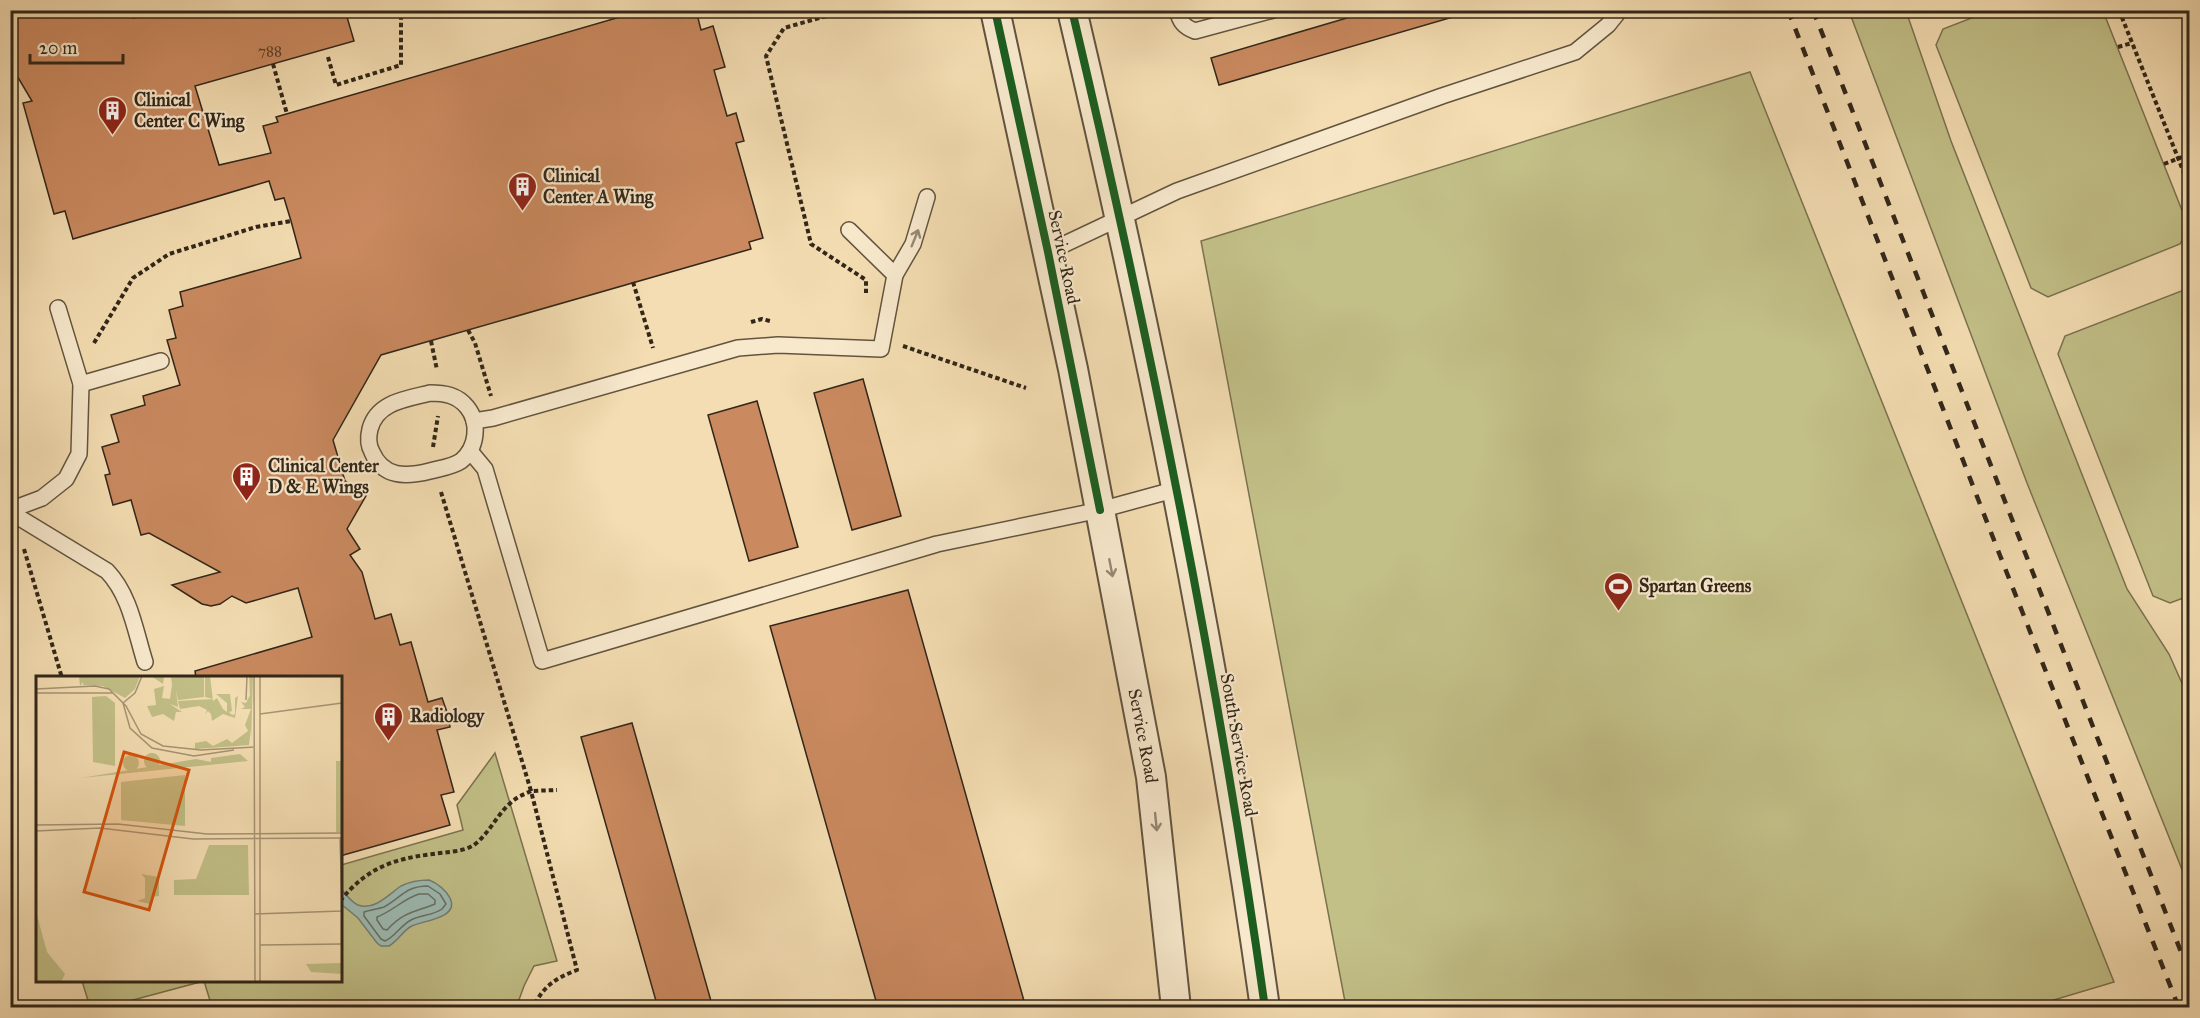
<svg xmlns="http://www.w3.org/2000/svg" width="2200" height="1018" font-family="'IM FELL Great Primer',serif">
<rect width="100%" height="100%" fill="#f4ddb2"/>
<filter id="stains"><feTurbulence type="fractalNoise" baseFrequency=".00333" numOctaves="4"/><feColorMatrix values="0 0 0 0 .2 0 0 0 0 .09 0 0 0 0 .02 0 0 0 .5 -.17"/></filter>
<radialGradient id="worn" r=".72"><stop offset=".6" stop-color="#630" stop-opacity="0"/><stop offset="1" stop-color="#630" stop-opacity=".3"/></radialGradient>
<g fill="#c2bf87" stroke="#7a7250" stroke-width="1.5">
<path d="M 1992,10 L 2103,11 L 2189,228 L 2180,244 L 2048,297 L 2031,288 L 1936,45 L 1943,29 Z"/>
<path d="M 1849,11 L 1906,11 L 1951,141 L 2127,589 L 2169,654 L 2189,699 L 2189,887 L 2027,483 Z"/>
<path d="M 1750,72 L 2114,982 L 2027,1008 L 1346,1007 L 1201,241 Z"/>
<path d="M 2189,288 L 2189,596 L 2170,603 L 2153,596 L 2058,354 L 2065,336 Z"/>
<path d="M 495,753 L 557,961 L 534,966 L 524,986 L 516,1008 L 212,1007 L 204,981 L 107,1007 L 90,1007 L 82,981 L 340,980 L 341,865 L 463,830 L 457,805 Z"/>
</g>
<path fill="#9dbbb3" stroke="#727f75" stroke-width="1.5" d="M 429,880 C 437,883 446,890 450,898 C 460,919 422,920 410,927 C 402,932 398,941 389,946 L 381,946 L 377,943 L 358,918 L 341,904 L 341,889 C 346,894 351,902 358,905 C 375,911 389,894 401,886 C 409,882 419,880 429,880 Z"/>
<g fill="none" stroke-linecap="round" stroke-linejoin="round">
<g stroke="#677066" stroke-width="1.5">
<path d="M 428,886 L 440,894 L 446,904 L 442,909 C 434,915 421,915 411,920 C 401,925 395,937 385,941 L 381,939 L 364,916 L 364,912 C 370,910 378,909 384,907 C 401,898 405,886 428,886 Z"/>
<path d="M 419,894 L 428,894 L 435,900 L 435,904 C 415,912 403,912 387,930 L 383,929 L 377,920 L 377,917 C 393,911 403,899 419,894 Z"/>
</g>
</g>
<g fill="#ca895f" stroke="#312619" stroke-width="1.5">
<path d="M 10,10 L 345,10 L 354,41 L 195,86 L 219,165 L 271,153 L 263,126 L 278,122 L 276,117 L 644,10 L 696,10 L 701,30 L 713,26 L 725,67 L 714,70 L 727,116 L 736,113 L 744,141 L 736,143 L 763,238 L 749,242 L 751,249 L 381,355 L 333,440 L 345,481 L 367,494 L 347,529 L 360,549 L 350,555 L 362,572 L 375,619 L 391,614 L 400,645 L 411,642 L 428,702 L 442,698 L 447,712 L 450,727 L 437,730 L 454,792 L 441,795 L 450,825 L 340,856 L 340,678 L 196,678 L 195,671 L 312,637 L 298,588 L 246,603 L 232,596 L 220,604 L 211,606 L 202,604 L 172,585 L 220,572 L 149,533 L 141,535 L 131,500 L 113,505 L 105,475 L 110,474 L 102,447 L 119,442 L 111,415 L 145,405 L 143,396 L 180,385 L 167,340 L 176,338 L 169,310 L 183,306 L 180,292 L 301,258 L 291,221 L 284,198 L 275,200 L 269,181 L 73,239 L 65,211 L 54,214 L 23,103 L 32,101 L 10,64 Z"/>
<path d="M 1374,10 L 1452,10 L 1453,17 L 1219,85 L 1211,58 Z"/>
<path d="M 863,379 L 901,516 L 852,530 L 814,393 Z"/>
<path d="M 757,401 L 798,547 L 749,561 L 708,415 Z"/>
<path d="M 908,590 L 1026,1008 L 878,1008 L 770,626 Z"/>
<path d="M 632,723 L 713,1008 L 658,1008 L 581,737 Z"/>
</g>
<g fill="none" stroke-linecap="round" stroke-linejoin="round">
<defs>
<g id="service">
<path d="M 1177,10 C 1180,22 1184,27 1195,31 L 1273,10"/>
<path d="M 849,230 L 895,275"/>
<path d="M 1048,252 L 1177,191 L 1442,96 L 1575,52 L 1608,25 L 1620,10"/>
<path d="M 81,384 L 161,361"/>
<path d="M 430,393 C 445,393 457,395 467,407 C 480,423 477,448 461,461 C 452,467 441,468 430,471 C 406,477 383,478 372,452 C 368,445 368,437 370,429 C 377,402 406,399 430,393 Z"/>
<path d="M 474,421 L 493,418 L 738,348 L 778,345 L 881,349 L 895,275 L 913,244 L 927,197"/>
<path d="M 470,451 L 485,469 L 542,661 L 937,544 L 1100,510 L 1177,489"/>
<path d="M 10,510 L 42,498 L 66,479 L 79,454 L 81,384 L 58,308"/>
<path d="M 10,512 L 107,571 C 130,595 135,630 145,662"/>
</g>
<g id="minor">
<path id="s1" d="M 995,10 L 1073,369 L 1151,777 L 1176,1008"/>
<path d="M 1072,10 C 1150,340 1218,672 1265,1008"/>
</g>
</defs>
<use href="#service" stroke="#62543f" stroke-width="18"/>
<use href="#minor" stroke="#62543f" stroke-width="32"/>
<g stroke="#312619" stroke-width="4" stroke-dasharray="4.5 3" stroke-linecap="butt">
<path d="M 848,10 L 784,28 L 766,56 L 811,244 L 866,280 L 866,293"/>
<path d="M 2119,10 L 2190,188"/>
<path d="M 132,17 L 157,10"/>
<path d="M 2118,47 L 2132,43"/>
<path d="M 328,57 L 336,85 L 401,65 L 401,10"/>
<path d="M 273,64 L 287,114"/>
<path d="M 2164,164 L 2190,154"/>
<path d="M 633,282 L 653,348"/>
<path d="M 751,322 L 762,319 L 770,321"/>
<path d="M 468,330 L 475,343 L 491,396"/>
<path d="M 431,341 L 437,370"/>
<path d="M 94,343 L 133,278 L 169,254 L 256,227 L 291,221"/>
<path d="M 903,346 L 1026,388"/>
<path d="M 433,447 L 438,416"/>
<path d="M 441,492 L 531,791 L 557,790"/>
<path d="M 24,549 L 62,678"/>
<path d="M 340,901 C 367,868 392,859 433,854 C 446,852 463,852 474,845 C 490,833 498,812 514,800 C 519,796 525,794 531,791 L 577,970 C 556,978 543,986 533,1008"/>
</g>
<use href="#service" stroke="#f8e9cd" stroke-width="15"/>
<use href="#minor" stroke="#f8e9cd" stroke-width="28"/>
<g stroke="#312619" stroke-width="4.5" stroke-dasharray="10 10" stroke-linecap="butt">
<path d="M 1788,10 L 1999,553 L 2179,1008"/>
<path d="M 1813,10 L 2190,975"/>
</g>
<defs>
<g id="cycleway">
<path d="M 995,10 L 1048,252 L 1100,510"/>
<path d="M 1072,10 C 1150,340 1218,672 1265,1008"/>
</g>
</defs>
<use href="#cycleway" stroke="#f8e9cd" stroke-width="11"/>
<use href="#cycleway" stroke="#1b5e20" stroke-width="8"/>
</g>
<defs><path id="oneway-shaft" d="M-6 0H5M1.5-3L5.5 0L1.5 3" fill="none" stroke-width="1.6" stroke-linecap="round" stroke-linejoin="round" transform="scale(1.5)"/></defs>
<g stroke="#948873">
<use href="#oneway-shaft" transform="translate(915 238) rotate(-68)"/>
<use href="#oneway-shaft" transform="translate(1111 568) rotate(79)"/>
<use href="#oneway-shaft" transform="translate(1156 822) rotate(84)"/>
</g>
<defs>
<symbol id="building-pin" viewBox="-11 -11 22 30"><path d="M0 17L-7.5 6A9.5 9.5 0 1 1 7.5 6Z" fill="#8f2418" stroke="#f8e9cd"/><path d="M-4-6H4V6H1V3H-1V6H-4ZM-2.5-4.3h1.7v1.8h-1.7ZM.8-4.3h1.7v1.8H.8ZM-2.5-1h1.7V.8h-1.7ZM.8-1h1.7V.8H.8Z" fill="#fff"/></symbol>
<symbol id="stadium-pin" viewBox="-11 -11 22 30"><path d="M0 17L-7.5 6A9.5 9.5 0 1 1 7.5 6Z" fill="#8f2418" stroke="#f8e9cd"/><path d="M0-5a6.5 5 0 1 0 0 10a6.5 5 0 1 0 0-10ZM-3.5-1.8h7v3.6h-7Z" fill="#fff"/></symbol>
</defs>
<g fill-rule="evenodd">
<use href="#building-pin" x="96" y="94" width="33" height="45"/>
<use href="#building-pin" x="506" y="170" width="33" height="45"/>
<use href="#building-pin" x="230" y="460" width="33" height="45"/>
<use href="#stadium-pin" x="1602" y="570" width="33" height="45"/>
<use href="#building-pin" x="372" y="700" width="33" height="45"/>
</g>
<g text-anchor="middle" stroke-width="4.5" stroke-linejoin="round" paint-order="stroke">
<g font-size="15" fill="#573f2a">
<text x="270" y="56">788</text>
</g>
<g font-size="18" font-weight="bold" fill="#312619" stroke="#f8e9cd" text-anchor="start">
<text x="134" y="106">Clinical<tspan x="134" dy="21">Center C Wing</tspan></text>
<text x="543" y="182">Clinical<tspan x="543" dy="21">Center A Wing</tspan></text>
<text x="268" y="472">Clinical Center<tspan x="268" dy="21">D &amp; E Wings</tspan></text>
<text x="1639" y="592">Spartan Greens</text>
<text x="410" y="722">Radiology</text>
</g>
<g font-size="18" fill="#312619" stroke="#f8e9cd">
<text transform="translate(1064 257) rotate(78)" y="6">Service Road</text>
<text dy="6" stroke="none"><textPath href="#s1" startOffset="741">Service Road</textPath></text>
<text transform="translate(1239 745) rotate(80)" y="6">South Service Road</text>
</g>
</g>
<g transform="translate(36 676)">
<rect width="306" height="306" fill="#f4ddb2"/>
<path d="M 43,0 L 104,0 L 99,13 L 89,22 L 67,10 L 47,9 L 47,6 L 44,10 ZM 115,0 L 168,0 L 168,21 L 142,24 L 140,15 L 142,31 L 134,28 L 146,36 L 140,36 L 138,45 L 127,38 L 116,41 L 111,30 L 120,29 L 118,13 L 128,10 L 126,22 L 134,23 L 136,9 L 135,1 L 128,1 L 127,8 ZM 169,0 L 174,0 L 177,25 L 181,22 L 187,33 L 191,36 L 191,27 L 180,18 L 194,18 L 196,35 L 193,36 L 196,39 L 199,38 L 199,22 L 202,20 L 199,42 L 187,38 L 176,45 L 175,38 L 172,35 L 169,38 L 171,34 L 163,30 L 144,33 L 142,25 L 177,23 L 169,21 ZM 213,0 L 217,0 L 215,67 L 215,53 L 213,69 L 159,73 L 159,67 L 170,65 L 177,70 L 191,63 L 196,67 L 212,55 L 209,49 L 215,33 L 205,33 L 209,31 L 205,26 L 210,27 L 214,19 ZM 70,20 L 79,27 L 79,90 L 57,86 L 56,21 ZM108 85a8 8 0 1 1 16 0a8 8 0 1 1-16 0ZM 204,78 L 212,85 L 45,102 L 160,83 L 175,86 L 175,82 ZM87 87a8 8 0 1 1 16 0a8 8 0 1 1-16 0ZM 300,85 L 306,85 L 306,156 L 300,156 ZM 149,99 L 149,150 L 85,144 L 85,106 ZM 173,169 L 212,169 L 213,219 L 138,219 L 138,204 L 160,203 ZM 105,198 L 123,201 L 123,220 L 115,221 L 114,228 L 101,225 L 109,222 L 109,202 ZM 1,239 L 11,276 L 29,298 L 25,306 L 0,306 ZM 306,287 L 306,298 L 275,296 L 270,288 Z" fill="#c2bf87"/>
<path fill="none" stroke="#a69475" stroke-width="1.5" d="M 218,0 L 219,306M 224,0 L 224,306M 0,13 L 59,10 L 73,13 L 90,30 L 105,58 L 127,70 L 165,74 L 219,71M 0,17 L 77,17M 210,24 L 211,0M 87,27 L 94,52 L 116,72 L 158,80 L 198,74M 87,27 L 99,17 L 106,0M 224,38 L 306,27M 0,149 L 82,148 L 171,158 L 306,157M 0,155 L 64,152 L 157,163 L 306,162M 304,161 L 306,235M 218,238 L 306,235M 224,269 L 306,268"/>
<path fill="#d6540d" fill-opacity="0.15" stroke="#d6540d" stroke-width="3" d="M 88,76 L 153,94 L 113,234 L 48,216 Z"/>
<rect width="306" height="306" fill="none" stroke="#312619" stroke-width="3"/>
</g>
<rect width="2200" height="1018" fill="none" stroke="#f4ddb2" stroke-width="36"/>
<rect x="12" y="12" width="2176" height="994" fill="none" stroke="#312619" stroke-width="3"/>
<rect x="18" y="18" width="2164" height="982" fill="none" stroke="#312619" stroke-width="1.5"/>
<path d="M30 54v9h93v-9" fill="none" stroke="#312619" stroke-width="3"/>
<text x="39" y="54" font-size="18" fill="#312619" stroke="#f8e9cd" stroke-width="4.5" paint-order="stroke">20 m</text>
<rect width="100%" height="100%" filter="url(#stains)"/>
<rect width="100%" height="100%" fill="url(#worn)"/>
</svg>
